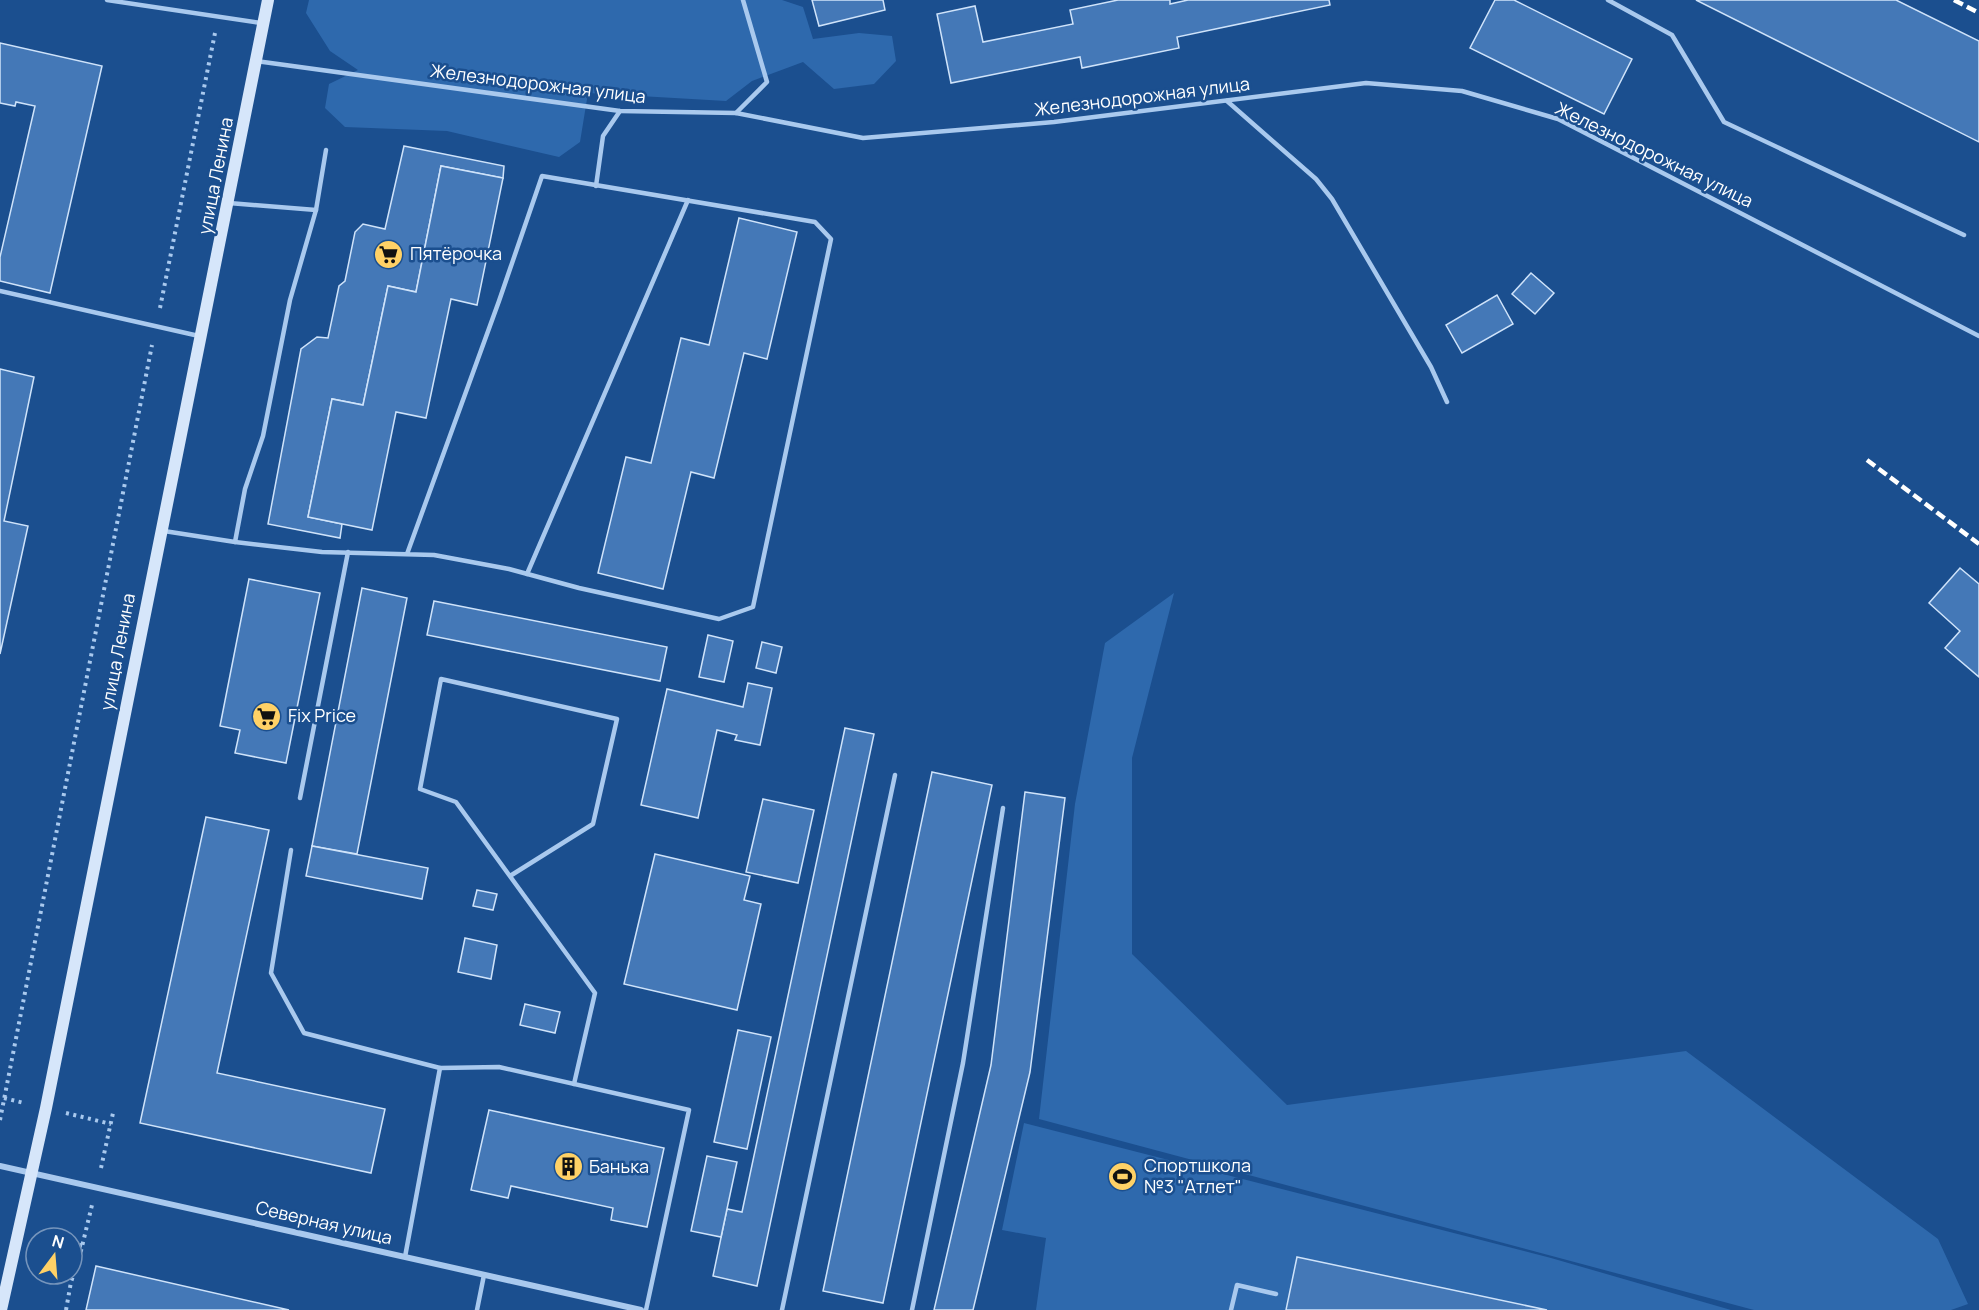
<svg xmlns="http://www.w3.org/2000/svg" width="1979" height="1310" font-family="Manrope,sans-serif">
<rect width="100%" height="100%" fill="#1b4f8f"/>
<g fill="#2e69ad">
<path d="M 309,0 L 782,0 L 803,7 L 813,39 L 859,33 L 892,36 L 896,61 L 874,84 L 834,89 L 803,62 L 752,81 L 726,101 L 588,93 L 580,142 L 559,157 L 447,131 L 345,127 L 325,108 L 329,84 L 358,70 L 330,51 L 306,13 Z"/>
<path d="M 1174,593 L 1132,758 L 1132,954 L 1287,1105 L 1686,1051 L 1938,1239 L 1968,1304 L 1951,1310 L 1754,1310 L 1039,1119 L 1075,804 L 1105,643 Z"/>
<path d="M 1024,1123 L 1551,1258 L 1731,1310 L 1036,1310 L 1046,1238 L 1002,1230 Z"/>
</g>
<g fill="#4478b7" stroke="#cfe3fa" stroke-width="1.5">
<path d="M 812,0 L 883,0 L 885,10 L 819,26 Z"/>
<path d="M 1118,0 L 1170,0 L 1170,4 L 1188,0 L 1329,0 L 1330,5 L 1177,37 L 1179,48 L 1082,68 L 1080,57 L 951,83 L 937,14 L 975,6 L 983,42 L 1073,24 L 1070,10 Z"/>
<path d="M 1495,0 L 1514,0 L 1632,59 L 1604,114 L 1470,48 Z"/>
<path d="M 1696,0 L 1896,0 L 1979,41 L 1979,142 Z"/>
<path d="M 0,43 L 102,66 L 50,293 L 0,281 L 0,257 L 35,106 L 16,102 L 15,106 L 0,103 Z"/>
<path d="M 404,146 L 504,166 L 503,178 L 441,166 L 416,292 L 388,286 L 363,405 L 332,399 L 308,517 L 342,524 L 340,538 L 268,524 L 301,349 L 317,337 L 328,338 L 339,286 L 345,281 L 355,232 L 363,224 L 385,229 Z"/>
<path d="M 441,166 L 503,178 L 477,305 L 451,299 L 426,418 L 396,412 L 372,530 L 308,517 L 332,399 L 363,405 L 388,286 L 416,292 Z"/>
<path d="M 739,218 L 797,232 L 767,359 L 744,353 L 714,478 L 691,472 L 663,589 L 598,573 L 626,457 L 651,463 L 681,338 L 709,345 Z"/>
<path d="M 1531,273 L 1554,293 L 1535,314 L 1512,294 Z"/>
<path d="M 1497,295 L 1513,324 L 1462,353 L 1446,325 Z"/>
<path d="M 0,369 L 34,377 L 4,521 L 28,526 L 0,654 Z"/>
<path d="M 1960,568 L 1979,584 L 1979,677 L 1945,648 L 1960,631 L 1929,603 Z"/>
<path d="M 249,579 L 320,593 L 286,763 L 235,753 L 240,730 L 220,726 Z"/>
<path d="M 362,588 L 407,598 L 357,854 L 312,846 Z"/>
<path d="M 434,601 L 667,647 L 660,681 L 427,635 Z"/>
<path d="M 708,635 L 733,641 L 724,682 L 699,677 Z"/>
<path d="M 762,642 L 782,647 L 776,673 L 756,668 Z"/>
<path d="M 748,683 L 772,688 L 760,745 L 735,740 L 737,735 L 717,730 L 698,818 L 641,805 L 667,689 L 743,707 Z"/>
<path d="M 845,728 L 874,734 L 757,1286 L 713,1276 L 727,1209 L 742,1212 Z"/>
<path d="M 932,772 L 992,785 L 883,1303 L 823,1291 Z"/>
<path d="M 1025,792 L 1065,798 L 1030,1072 L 973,1310 L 934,1310 L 991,1065 Z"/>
<path d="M 763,799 L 814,810 L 798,883 L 746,872 Z"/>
<path d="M 206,817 L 269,830 L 217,1073 L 385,1109 L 371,1173 L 140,1123 Z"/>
<path d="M 312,846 L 428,868 L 422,899 L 306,876 Z"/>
<path d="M 655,854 L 750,876 L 744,900 L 761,904 L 737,1010 L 624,984 Z"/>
<path d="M 477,890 L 497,894 L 493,910 L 473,906 Z"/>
<path d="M 465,938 L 497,945 L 491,979 L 458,972 Z"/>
<path d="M 525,1004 L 560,1012 L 555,1033 L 520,1025 Z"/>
<path d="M 738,1030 L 771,1037 L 747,1149 L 714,1142 Z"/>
<path d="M 489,1110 L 664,1148 L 647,1227 L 611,1220 L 613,1208 L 511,1186 L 508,1198 L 471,1190 Z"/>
<path d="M 707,1156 L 737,1162 L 721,1237 L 691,1231 Z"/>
<path d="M 1297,1257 L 1547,1310 L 1286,1310 Z"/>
<path d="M 96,1266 L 289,1310 L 86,1310 Z"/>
</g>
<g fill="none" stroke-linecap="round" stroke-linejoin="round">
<g stroke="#a9c9ee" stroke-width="4" stroke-dasharray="3 4.5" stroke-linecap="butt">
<path d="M 160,308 L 215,33"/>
<path d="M 4,1098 L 24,1103"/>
<path d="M 66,1113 L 111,1124"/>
<path d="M 0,1120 L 152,345"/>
<path d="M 101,1168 L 113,1113"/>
<path d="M 38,1235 L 50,1238"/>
<path d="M 72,1243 L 83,1246"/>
<path d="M 66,1310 L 71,1282 L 79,1259 L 92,1205"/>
</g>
<g stroke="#a9c9ee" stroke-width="4.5">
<path d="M 107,0 L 261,23"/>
<path d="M 1608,0 L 1672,35 L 1724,122 L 1964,235"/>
<path d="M 256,61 L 620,111 L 736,113 L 863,138 L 1054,122 L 1366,83 L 1462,91 L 1558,119 L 1979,336"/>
<path d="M 1227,101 L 1316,179 L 1332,199 L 1431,367 L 1447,402"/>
<path d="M 736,113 L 767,82 L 743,0"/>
<path d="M 596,186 L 603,136 L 620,111"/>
<path d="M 229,203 L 316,210"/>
<path d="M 0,291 L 199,336"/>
<path d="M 164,531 L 235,542 L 322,552 L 434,555 L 509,569 L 579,588 L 719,619 L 753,607 L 831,239 L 815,222 L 542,176 L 499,301 L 407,554"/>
<path d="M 235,542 L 245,489 L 263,436 L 290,300 L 316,210 L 326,150"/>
<path d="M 527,574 L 688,200"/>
<path d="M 300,798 L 348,552"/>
<path d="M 291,850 L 271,973 L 304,1033 L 440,1068 L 499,1067 L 689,1110 L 646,1310"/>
<path d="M 510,876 L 593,824 L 617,719 L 441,679 L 420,789 L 456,802 L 595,993 L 574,1084"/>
<path d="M 405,1257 L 440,1068"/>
<path d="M 477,1310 L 484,1275"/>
<path d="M 782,1310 L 895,775"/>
<path d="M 912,1310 L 963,1063 L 1003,808"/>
<path d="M 1231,1310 L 1237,1285 L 1276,1294"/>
</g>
<path stroke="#a9c9ee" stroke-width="6" d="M 0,1166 L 641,1310"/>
<path stroke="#d6e6fa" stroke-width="12" d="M 1,1310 L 46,1108 L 268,0"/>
<g stroke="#fff" stroke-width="4.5" stroke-dasharray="10 4.5" stroke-linecap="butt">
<path d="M 1954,0 L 1979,13"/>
<path d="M 1867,460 L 1979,544"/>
</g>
</g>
<defs>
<symbol id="supermarket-disc" viewBox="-11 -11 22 22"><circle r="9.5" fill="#ffd166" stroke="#1b4f8f"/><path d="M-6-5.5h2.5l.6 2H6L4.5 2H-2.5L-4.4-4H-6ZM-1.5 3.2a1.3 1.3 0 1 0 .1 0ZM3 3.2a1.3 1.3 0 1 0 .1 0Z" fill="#111"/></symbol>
<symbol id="building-disc" viewBox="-11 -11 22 22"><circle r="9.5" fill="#ffd166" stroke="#1b4f8f"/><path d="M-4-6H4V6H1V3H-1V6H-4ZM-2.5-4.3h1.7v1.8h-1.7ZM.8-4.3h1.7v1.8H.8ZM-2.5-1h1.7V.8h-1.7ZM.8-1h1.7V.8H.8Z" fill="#111"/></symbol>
<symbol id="stadium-disc" viewBox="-11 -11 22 22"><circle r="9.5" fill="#ffd166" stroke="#1b4f8f"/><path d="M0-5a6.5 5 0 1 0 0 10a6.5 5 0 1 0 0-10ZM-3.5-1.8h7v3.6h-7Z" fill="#111"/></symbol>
</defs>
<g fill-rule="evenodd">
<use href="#supermarket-disc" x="372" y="238" width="33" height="33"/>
<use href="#supermarket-disc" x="250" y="700" width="33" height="33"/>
<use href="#building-disc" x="552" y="1150" width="33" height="33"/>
<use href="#stadium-disc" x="1106" y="1160" width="33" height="33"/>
</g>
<g text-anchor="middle" stroke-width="5" stroke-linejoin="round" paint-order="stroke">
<g font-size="18" fill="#fff" stroke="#1b4f8f">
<text transform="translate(538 84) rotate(7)" y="6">Железнодорожная улица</text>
<text transform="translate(1142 97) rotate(-7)" y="6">Железнодорожная улица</text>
<text transform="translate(1654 155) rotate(26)" y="6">Железнодорожная улица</text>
<text transform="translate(216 176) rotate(-79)" y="6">улица Ленина</text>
<text transform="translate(118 652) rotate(-79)" y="6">улица Ленина</text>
<text transform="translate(324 1223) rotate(13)" y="6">Северная улица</text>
</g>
<g font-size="18" fill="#fff" stroke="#1b4f8f" text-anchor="start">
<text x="410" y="260">Пятёрочка</text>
<text x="288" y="722">Fix Price</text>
<text x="1144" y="1172">Спортшкола<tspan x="1144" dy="21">№3 "Атлет"</tspan></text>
<text x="589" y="1173">Банька</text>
</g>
</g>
<g transform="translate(54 1256) rotate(16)"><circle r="28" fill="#1b4f8f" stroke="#7695bc" stroke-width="1.5"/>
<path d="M0-4.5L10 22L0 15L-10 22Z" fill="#ffd166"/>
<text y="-9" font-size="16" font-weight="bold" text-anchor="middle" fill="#ffffff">N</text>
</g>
</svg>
